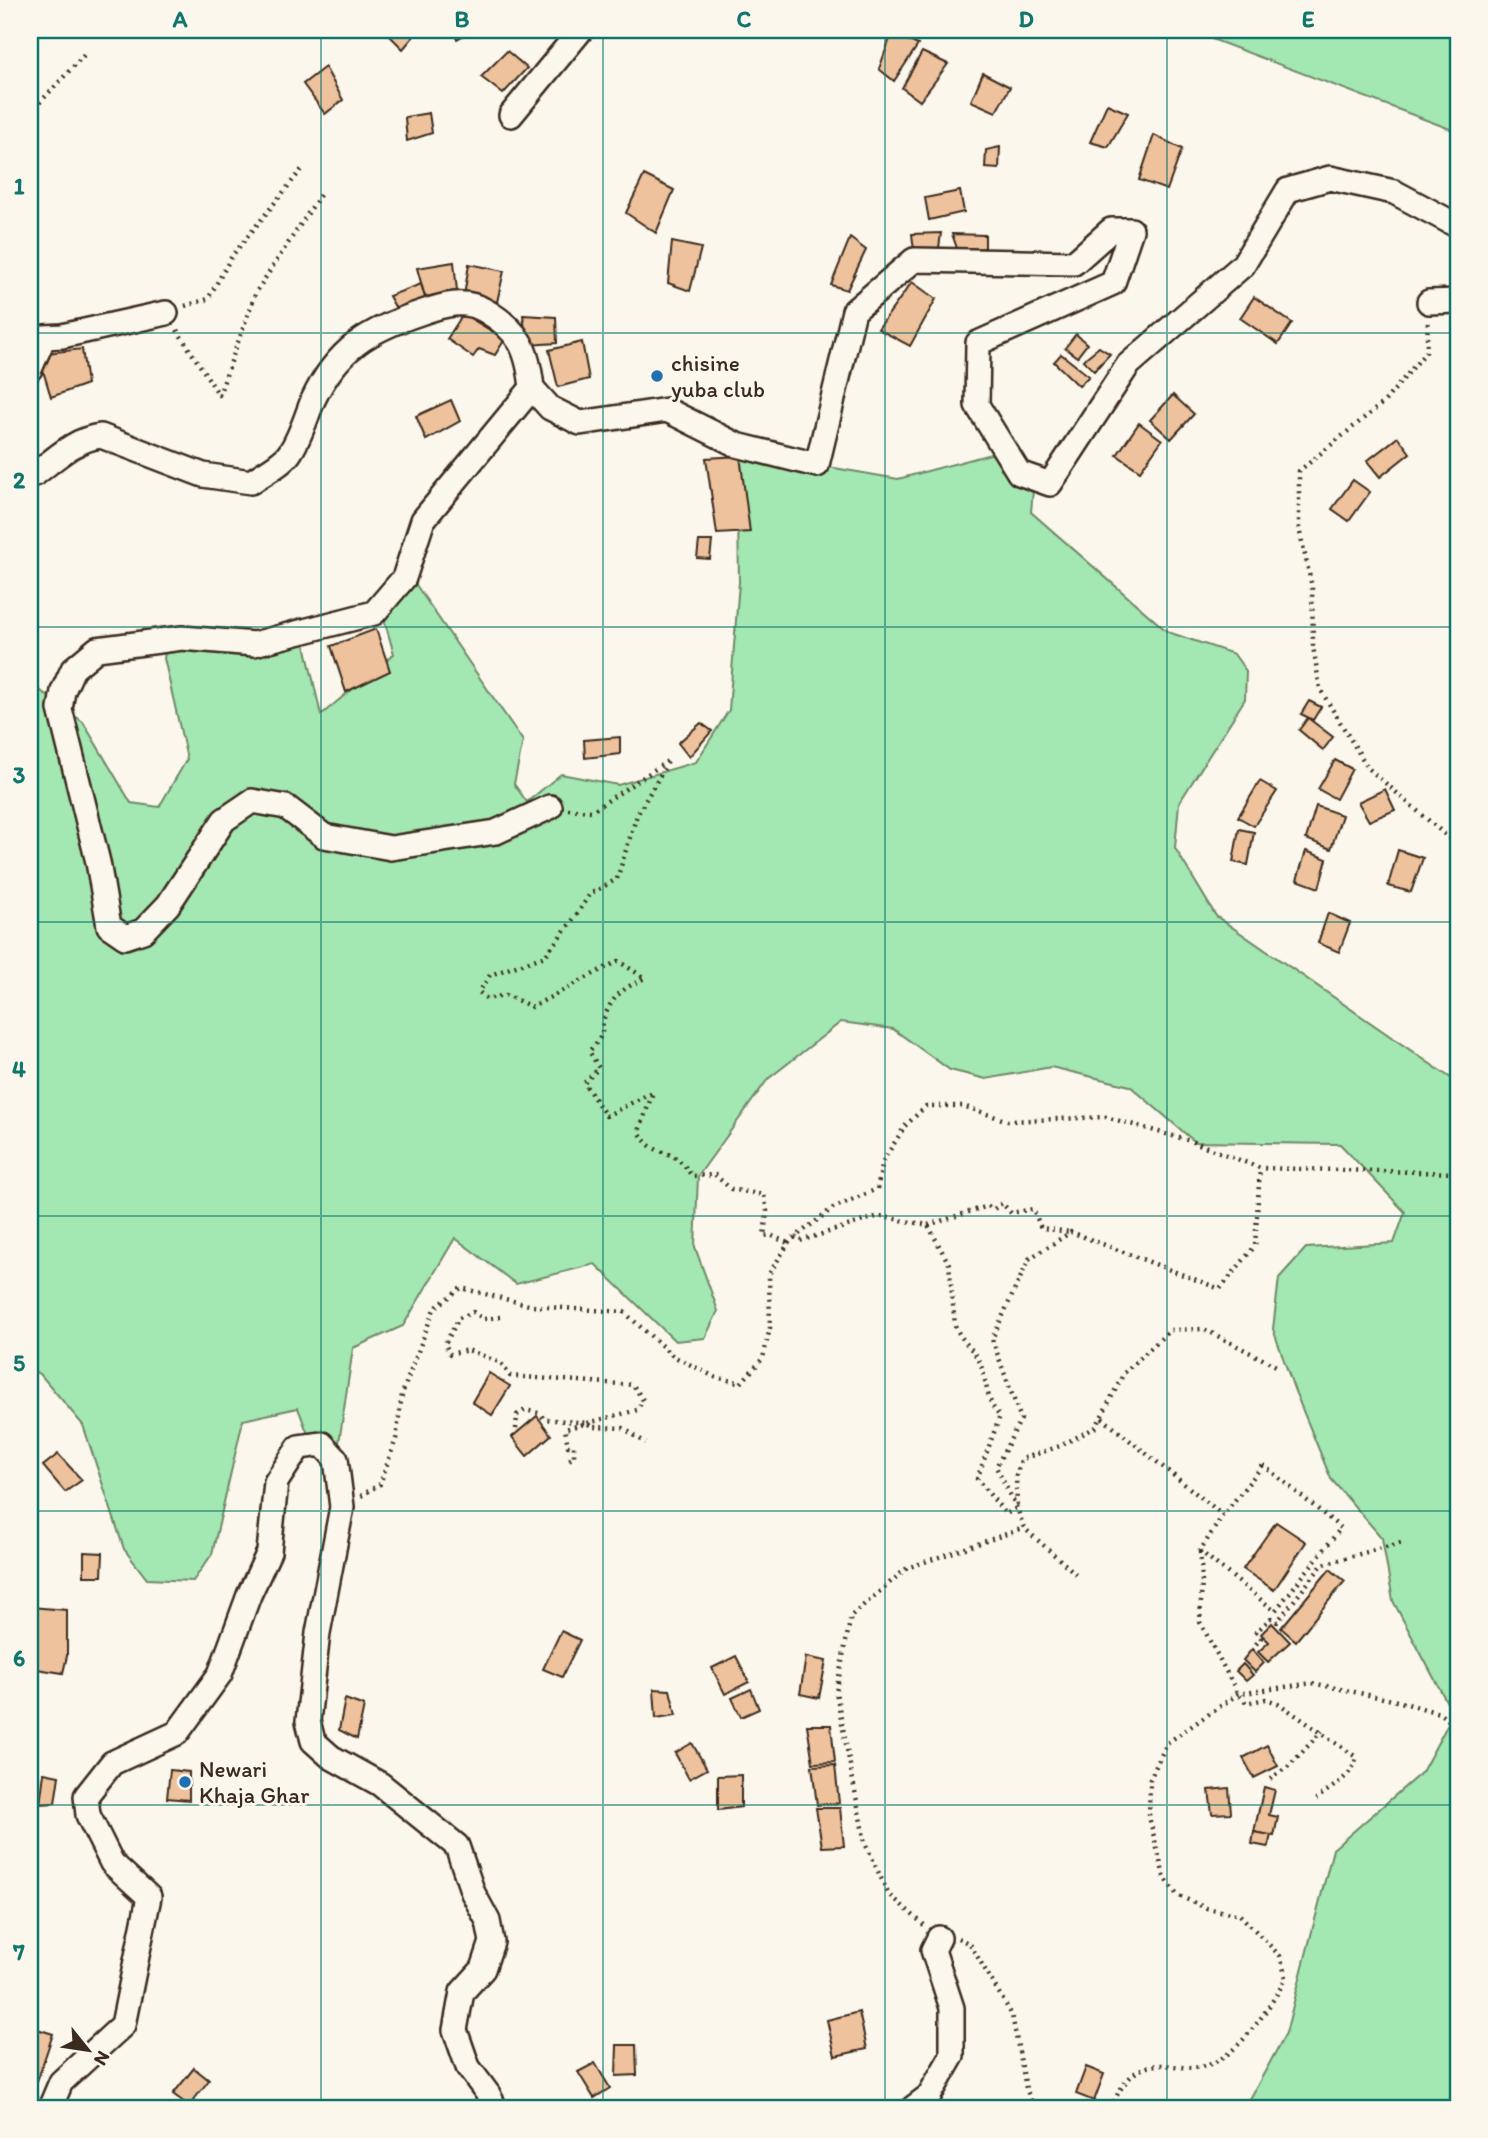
<svg xmlns="http://www.w3.org/2000/svg" width="1488" height="2138" font-family="Itim,sans-serif">
<rect width="100%" height="100%" fill="#fbf7ec"/>
<filter id="ink" filterUnits="userSpaceOnUse"><feTurbulence type="fractalNoise" baseFrequency=".0143" numOctaves="2"/><feDisplacementMap in="SourceGraphic" scale="14" xChannelSelector="R" yChannelSelector="G"/><feConvolveMatrix kernelMatrix="1 2 1 2 8 2 1 2 1" color-interpolation-filters="sRGB"/></filter>
<g filter="url(#ink)">
<g fill="#a3e7b2" stroke="#6f8868" stroke-width="2">
<path d="M 1188,30 L 1458,30 L 1458,132 Z"/>
<path d="M 737,445 L 817,465 L 898,479 L 1005,450 L 1034,479 L 1031,512 L 1168,632 L 1234,654 L 1246,671 L 1245,699 L 1179,803 L 1175,848 L 1216,916 L 1458,1083 L 1458,2108 L 1245,2108 L 1286,2033 L 1333,1849 L 1422,1772 L 1456,1709 L 1451,1710 L 1393,1601 L 1382,1538 L 1331,1479 L 1294,1389 L 1273,1329 L 1279,1278 L 1306,1248 L 1394,1243 L 1405,1212 L 1340,1144 L 1195,1142 L 1130,1086 L 1051,1067 L 986,1079 L 950,1070 L 893,1029 L 841,1022 L 768,1079 L 698,1176 L 695,1247 L 718,1311 L 705,1338 L 675,1341 L 595,1264 L 516,1284 L 455,1238 L 403,1326 L 353,1348 L 339,1443 L 314,1450 L 298,1408 L 243,1420 L 212,1554 L 193,1581 L 147,1579 L 124,1549 L 83,1425 L 41,1375 L 30,1369 L 30,683 L 83,722 L 131,803 L 159,807 L 187,759 L 164,658 L 170,629 L 259,631 L 299,618 L 321,715 L 394,654 L 379,602 L 414,582 L 523,741 L 514,784 L 527,802 L 561,774 L 618,785 L 696,762 L 729,710 L 739,582 Z"/>
</g>
<g fill="#edc29c" stroke="#3b2a1e" stroke-width="2">
<path d="M 384,30 L 419,30 L 403,49 Z"/>
<path d="M 451,30 L 473,30 L 457,39 Z"/>
<path d="M 892,33 L 918,45 L 894,81 L 879,69 Z"/>
<path d="M 507,51 L 527,68 L 503,94 L 481,77 Z"/>
<path d="M 922,52 L 948,64 L 920,101 L 902,88 Z"/>
<path d="M 325,67 L 343,100 L 325,114 L 303,84 Z"/>
<path d="M 983,73 L 1010,87 L 996,112 L 971,101 Z"/>
<path d="M 1107,104 L 1128,113 L 1108,147 L 1090,142 Z"/>
<path d="M 429,113 L 432,133 L 407,141 L 405,117 Z"/>
<path d="M 1154,135 L 1182,149 L 1167,190 L 1139,180 Z"/>
<path d="M 1000,147 L 999,169 L 985,168 L 986,150 Z"/>
<path d="M 644,175 L 674,190 L 656,233 L 626,213 Z"/>
<path d="M 960,191 L 964,212 L 929,220 L 925,198 Z"/>
<path d="M 941,233 L 939,248 L 914,251 L 912,234 Z"/>
<path d="M 952,234 L 985,235 L 985,248 L 958,251 Z"/>
<path d="M 850,238 L 866,250 L 847,290 L 831,285 Z"/>
<path d="M 672,242 L 701,248 L 690,291 L 668,283 Z"/>
<path d="M 454,262 L 457,291 L 425,297 L 417,268 Z"/>
<path d="M 469,264 L 504,271 L 497,302 L 464,296 Z"/>
<path d="M 912,282 L 936,299 L 910,346 L 878,329 Z"/>
<path d="M 421,284 L 427,305 L 399,314 L 389,296 Z"/>
<path d="M 1254,297 L 1292,323 L 1278,344 L 1240,318 Z"/>
<path d="M 463,314 L 505,339 L 495,355 L 479,349 L 473,357 L 447,339 Z"/>
<path d="M 523,315 L 556,317 L 557,343 L 527,345 Z"/>
<path d="M 1076,334 L 1087,344 L 1077,357 L 1065,348 Z"/>
<path d="M 582,342 L 589,379 L 558,387 L 549,350 Z"/>
<path d="M 1099,347 L 1110,354 L 1094,371 L 1083,360 Z"/>
<path d="M 82,349 L 87,384 L 51,397 L 38,354 Z"/>
<path d="M 1061,354 L 1089,376 L 1079,386 L 1054,362 Z"/>
<path d="M 1173,395 L 1194,414 L 1171,439 L 1150,420 Z"/>
<path d="M 451,400 L 460,421 L 426,440 L 416,416 Z"/>
<path d="M 1139,423 L 1162,440 L 1140,471 L 1117,455 Z"/>
<path d="M 1398,437 L 1410,453 L 1380,477 L 1367,461 Z"/>
<path d="M 740,456 L 750,532 L 717,534 L 706,458 Z"/>
<path d="M 1353,480 L 1370,492 L 1349,521 L 1332,509 Z"/>
<path d="M 699,541 L 712,541 L 710,559 L 697,558 Z"/>
<path d="M 376,629 L 390,671 L 346,692 L 331,646 Z"/>
<path d="M 1309,701 L 1321,707 L 1313,720 L 1301,714 Z"/>
<path d="M 1308,718 L 1333,737 L 1323,750 L 1299,730 Z"/>
<path d="M 701,723 L 712,731 L 689,757 L 678,743 Z"/>
<path d="M 620,737 L 620,754 L 585,758 L 584,740 Z"/>
<path d="M 1335,760 L 1352,769 L 1336,799 L 1318,789 Z"/>
<path d="M 1260,781 L 1277,791 L 1254,826 L 1238,817 Z"/>
<path d="M 1385,789 L 1395,810 L 1369,821 L 1358,802 Z"/>
<path d="M 1316,806 L 1342,815 L 1331,849 L 1306,839 Z"/>
<path d="M 1239,829 L 1254,832 L 1248,865 L 1233,862 Z"/>
<path d="M 1398,850 L 1423,858 L 1411,892 L 1388,886 Z"/>
<path d="M 1306,851 L 1327,859 L 1319,888 L 1297,880 Z"/>
<path d="M 1328,913 L 1350,923 L 1339,952 L 1318,943 Z"/>
<path d="M 489,1373 L 510,1386 L 492,1415 L 472,1402 Z"/>
<path d="M 537,1416 L 551,1435 L 527,1456 L 512,1437 Z"/>
<path d="M 58,1454 L 82,1480 L 65,1492 L 43,1466 Z"/>
<path d="M 1276,1522 L 1306,1542 L 1274,1590 L 1243,1569 Z"/>
<path d="M 84,1552 L 103,1553 L 102,1576 L 84,1576 Z"/>
<path d="M 1330,1569 L 1345,1581 L 1296,1641 L 1281,1628 Z"/>
<path d="M 30,1607 L 67,1610 L 67,1656 L 63,1673 L 30,1668 Z"/>
<path d="M 1272,1623 L 1290,1642 L 1268,1662 L 1258,1652 L 1269,1642 L 1261,1634 Z"/>
<path d="M 561,1631 L 580,1640 L 562,1677 L 543,1669 Z"/>
<path d="M 1252,1649 L 1264,1663 L 1255,1672 L 1243,1660 Z"/>
<path d="M 736,1656 L 749,1682 L 725,1694 L 712,1668 Z"/>
<path d="M 806,1657 L 826,1661 L 819,1698 L 800,1694 Z"/>
<path d="M 1243,1664 L 1253,1675 L 1246,1681 L 1236,1671 Z"/>
<path d="M 654,1689 L 670,1690 L 676,1715 L 656,1718 Z"/>
<path d="M 751,1689 L 759,1709 L 741,1717 L 732,1698 Z"/>
<path d="M 345,1699 L 364,1706 L 357,1739 L 339,1730 Z"/>
<path d="M 807,1725 L 831,1725 L 835,1762 L 813,1763 Z"/>
<path d="M 692,1743 L 707,1769 L 689,1779 L 675,1753 Z"/>
<path d="M 1267,1745 L 1278,1766 L 1254,1778 L 1243,1758 Z"/>
<path d="M 835,1765 L 839,1803 L 817,1805 L 812,1766 Z"/>
<path d="M 170,1770 L 189,1772 L 189,1800 L 167,1798 Z"/>
<path d="M 44,1773 L 59,1776 L 55,1803 L 40,1804 Z"/>
<path d="M 741,1775 L 741,1807 L 718,1810 L 718,1776 Z"/>
<path d="M 1264,1787 L 1275,1790 L 1269,1815 L 1278,1817 L 1274,1836 L 1254,1832 Z"/>
<path d="M 1229,1788 L 1231,1813 L 1212,1814 L 1209,1790 Z"/>
<path d="M 816,1808 L 840,1808 L 844,1846 L 822,1847 Z"/>
<path d="M 1254,1832 L 1271,1835 L 1268,1847 L 1252,1844 Z"/>
<path d="M 859,2012 L 867,2049 L 835,2056 L 827,2020 Z"/>
<path d="M 31,2027 L 53,2034 L 34,2090 L 30,2088 Z"/>
<path d="M 617,2045 L 636,2045 L 637,2075 L 616,2076 Z"/>
<path d="M 595,2063 L 610,2088 L 594,2098 L 578,2072 Z"/>
<path d="M 1086,2067 L 1104,2074 L 1094,2101 L 1076,2094 Z"/>
<path d="M 194,2068 L 209,2080 L 189,2106 L 173,2094 Z"/>
</g>
<g fill="none" stroke-linecap="round" stroke-linejoin="round">
<defs>
<g id="street">
<path d="M 511,115 L 581,30"/>
<path d="M 1429,302 L 1458,301"/>
<path d="M 30,369 L 44,337 L 62,336 L 166,313"/>
<path d="M 30,474 L 35,474 C 56,458 75,439 101,436 L 203,475 L 251,482 C 262,474 281,465 289,454 C 300,439 306,417 313,400 C 337,349 369,330 420,313 C 443,305 464,298 486,311 C 520,331 528,350 532,388"/>
<path d="M 550,807 L 496,832 L 391,848 L 324,836 L 286,807 L 252,801 L 224,820 L 168,905 L 143,931 L 125,937 L 109,926 L 98,862 L 60,709 L 63,691 L 73,669 L 97,649 L 182,638 L 254,644 L 374,613 L 404,578 L 423,520 L 532,388 L 550,408 L 580,423 L 667,410 L 737,445 L 817,465 L 854,311 L 914,260 L 1074,263 L 1111,230 L 1131,230 L 1113,283 L 978,343 L 977,405 L 1019,473 L 1050,484 L 1128,365 L 1243,265 L 1288,190 L 1330,178 L 1394,192 L 1458,226"/>
<path d="M 50,2108 L 61,2082 L 123,2025 L 149,1897 L 112,1863 L 88,1815 L 86,1796 L 112,1763 L 177,1733 L 220,1674 L 249,1595 L 269,1552 L 276,1482 L 299,1447 L 322,1444 L 336,1459 L 342,1507 L 318,1633 L 308,1721 L 313,1741 L 331,1757 L 380,1784 L 457,1846 L 473,1893 L 488,1921 L 492,1942 L 483,1969 L 462,1992 L 455,2030 L 468,2067 L 488,2094 L 495,2108"/>
<path d="M 913,2108 L 929,2096 L 952,2056 L 952,2008 L 933,1950 L 939,1938"/>
</g>
</defs>
<use href="#street" stroke="#3b2a1e" stroke-width="28"/>
<g stroke="#3b2a1e" stroke-width="4.5" stroke-dasharray="2 5" stroke-linecap="butt">
<path d="M 30,113 L 86,53"/>
<path d="M 185,306 L 208,299 L 232,256 L 302,169"/>
<path d="M 1428,323 L 1426,352 L 1384,402 L 1299,471 L 1299,528 L 1312,587 L 1313,646 L 1320,689 L 1368,768 L 1458,846"/>
<path d="M 177,330 L 219,395 L 256,292 L 320,195"/>
<path d="M 568,809 L 592,811 L 669,760 L 637,815 L 617,879 L 590,894 L 575,917 L 545,956 L 490,975 L 479,992 L 487,999 L 506,995 L 532,1007 L 618,961 L 645,978 C 628,986 615,993 607,1011 C 597,1031 610,1030 589,1051 L 599,1068 L 584,1083 L 606,1116 L 653,1092 L 639,1131 C 650,1155 666,1148 681,1162 C 685,1166 688,1171 692,1176 L 715,1175 L 731,1189 L 764,1195 L 767,1211 L 764,1236 L 770,1235 L 788,1243"/>
<path d="M 928,1225 L 988,1206 L 994,1209 L 1002,1203 L 1011,1213 L 1033,1209 L 1041,1228 L 1070,1232"/>
<path d="M 795,1237 L 800,1241 L 879,1216 L 928,1225 L 949,1264 L 955,1325 C 960,1340 974,1349 980,1363 C 987,1380 986,1403 1000,1416 L 977,1479 L 1006,1514 L 1017,1508 L 1016,1475 L 1022,1459 L 1060,1446 L 1096,1427 L 1124,1373 L 1170,1330 L 1204,1329 L 1278,1367"/>
<path d="M 500,1317 L 484,1319 L 473,1312 L 459,1318 L 445,1344 L 450,1354 L 468,1350 L 501,1363 L 510,1376 L 633,1385 L 643,1400 L 637,1410 L 565,1429 L 568,1446 L 574,1446 L 574,1457 L 565,1462"/>
<path d="M 1102,1418 L 1223,1515"/>
<path d="M 516,1429 L 517,1415 L 525,1410 L 539,1413 L 544,1419 L 588,1423 L 591,1427 L 623,1428 L 646,1443"/>
<path d="M 1263,1465 L 1341,1528 L 1275,1611 L 1200,1551 L 1223,1515 Z"/>
<path d="M 361,1496 L 380,1484 L 396,1439 L 402,1394 L 434,1309 L 461,1288 L 533,1306 L 624,1312 L 673,1356 L 715,1377 L 741,1383 L 763,1358 L 770,1328 L 769,1274 L 790,1241 L 833,1208 L 877,1189 L 883,1161 L 905,1126 L 926,1106 L 963,1106 L 1008,1121 L 1106,1117 L 1194,1142 L 1260,1168 L 1458,1173"/>
<path d="M 1200,1552 L 1202,1578 L 1200,1622 L 1238,1694 L 1246,1703 L 1266,1699 L 1278,1703 L 1356,1757 C 1355,1775 1330,1788 1316,1799"/>
<path d="M 1076,1574 L 1024,1528 L 1017,1508 L 996,1467 L 1021,1419 L 992,1339 L 1029,1259 L 1071,1232 L 1220,1289 L 1255,1246 L 1260,1168"/>
<path d="M 1256,1644 L 1261,1638 L 1256,1632 L 1271,1618 L 1277,1622 L 1323,1564 L 1404,1542"/>
<path d="M 1270,1779 L 1289,1766 L 1322,1731"/>
<path d="M 924,1925 L 888,1893 L 865,1843 L 836,1692 L 851,1616 L 907,1568 L 1024,1528"/>
<path d="M 958,1938 L 970,1944 L 1012,2015 L 1026,2088 L 1034,2108"/>
<path d="M 1111,2108 C 1120,2087 1133,2065 1160,2065 C 1176,2065 1192,2071 1208,2065 C 1239,2055 1271,2006 1286,1978 L 1280,1956 L 1240,1915 L 1206,1908 L 1177,1895 L 1164,1876 L 1149,1817 L 1150,1779 L 1167,1743 L 1238,1694 L 1312,1683 L 1397,1701 L 1439,1713 L 1458,1727"/>
</g>
<use href="#street" stroke="#fbf7ec" stroke-width="23"/>
</g>
</g>
<path fill="none" stroke="#0f766e" stroke-width="2" stroke-opacity="0.55" d="M 321,30 L 321,2108M 603,30 L 603,2108M 885,30 L 885,2108M 1167,30 L 1167,2108M 30,333 L 1458,333M 30,627 L 1458,627M 30,922 L 1458,922M 30,1216 L 1458,1216M 30,1511 L 1458,1511M 30,1805 L 1458,1805"/>
<g fill="#1f6fb2" stroke="#fbf7ec" stroke-width="2.5">
<circle cx="657" cy="376" r="7"/>
<circle cx="185" cy="1782" r="7"/>
</g>
<g text-anchor="middle" stroke-width="6" stroke-linejoin="round" paint-order="stroke">
<g font-size="23" fill="#3b2a1e" stroke="#fbf7ec" text-anchor="start">
<text x="671" y="371">chisine<tspan x="671" dy="26">yuba club</tspan></text>
<text x="199" y="1777">Newari<tspan x="199" dy="26">Khaja Ghar</tspan></text>
</g>
</g>
<rect width="1488" height="2138" fill="none" stroke="#fbf7ec" stroke-width="77"/>
<g transform="translate(88 2050) rotate(120)" stroke="#fbf7ec" stroke-width="5" paint-order="stroke">
<path d="M0-5L12 26L0 18L-12 26Z" fill="#3b2a1e"/>
<text y="-10" font-size="19" font-weight="bold" text-anchor="middle" fill="#3b2a1e">N</text>
</g>
<rect x="38" y="38" width="1412" height="2062" fill="none" stroke="#0f766e" stroke-width="2.5"/>
<g font-size="23" text-anchor="middle" font-weight="bold" fill="#0f766e">
<text x="180" y="27">A</text>
<text x="462" y="27">B</text>
<text x="744" y="27">C</text>
<text x="1026" y="27">D</text>
<text x="1308" y="27">E</text>
<text x="19" y="194">1</text>
<text x="19" y="488">2</text>
<text x="19" y="783">3</text>
<text x="19" y="1077">4</text>
<text x="19" y="1371">5</text>
<text x="19" y="1666">6</text>
<text x="19" y="1960">7</text>
</g>
</svg>
